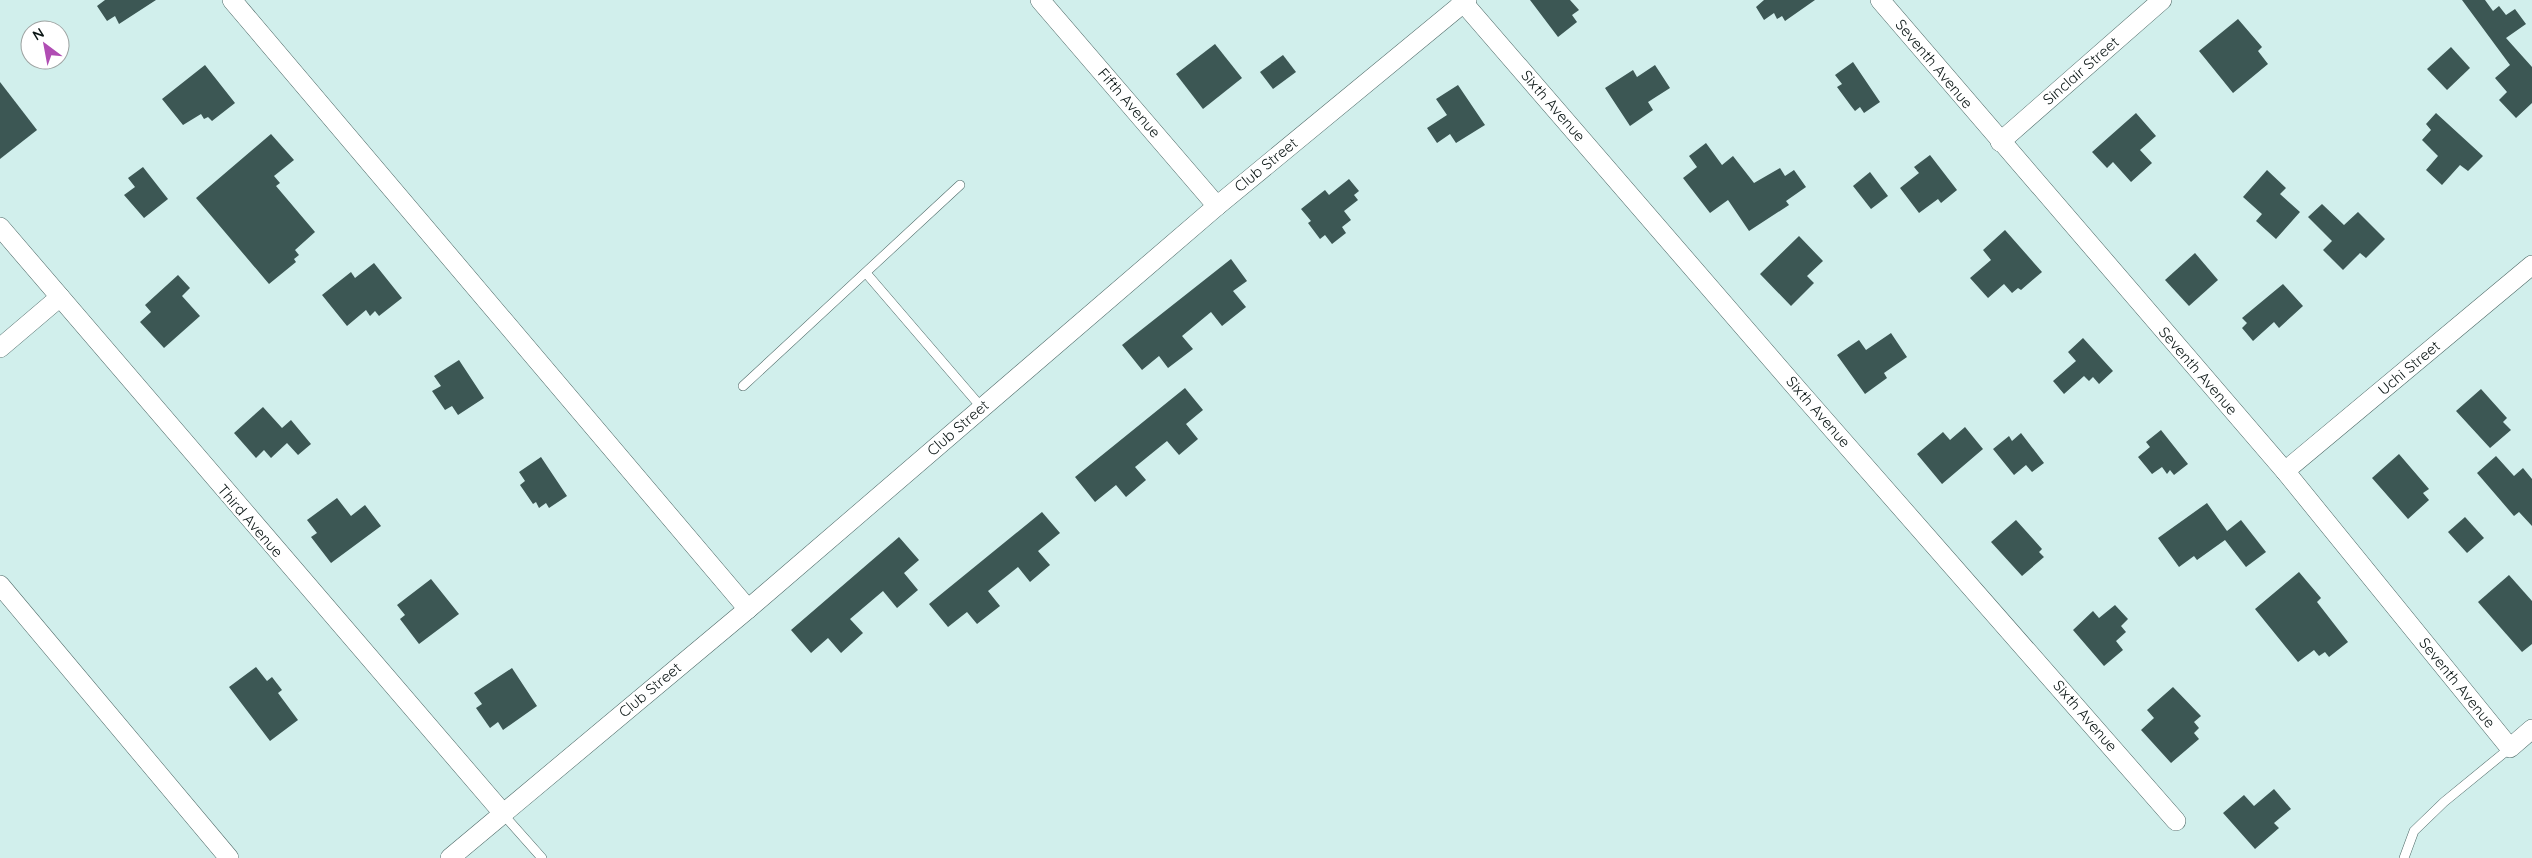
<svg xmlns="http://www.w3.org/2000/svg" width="2532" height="858" font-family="Quicksand,sans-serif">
<rect width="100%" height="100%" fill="#d1efec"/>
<g fill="#3c5754">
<path d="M 105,0 L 156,0 L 119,24 L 115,16 L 107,21 L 97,6 Z"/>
<path d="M 1530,0 L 1570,0 L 1579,10 L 1572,15 L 1577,22 L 1558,37 Z"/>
<path d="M 1764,0 L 1815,0 L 1785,21 L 1782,16 L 1777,19 L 1774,13 L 1764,20 L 1756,7 Z"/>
<path d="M 2462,0 L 2485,0 L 2493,11 L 2499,6 L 2506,15 L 2515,9 L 2526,24 L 2506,38 L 2532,67 L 2532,103 L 2516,118 L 2499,100 L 2507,92 L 2495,78 L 2510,65 Z"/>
<path d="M 2238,19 L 2262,47 L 2258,51 L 2268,64 L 2233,93 L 2199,51 Z"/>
<path d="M 1215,44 L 1242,78 L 1203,109 L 1176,74 Z"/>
<path d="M 2451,47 L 2470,68 L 2447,90 L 2427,69 Z"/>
<path d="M 1283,55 L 1296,72 L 1273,89 L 1260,72 Z"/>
<path d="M 1853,62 L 1880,102 L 1864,113 L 1860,107 L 1855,111 L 1851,106 L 1837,87 L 1842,84 L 1835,75 Z"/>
<path d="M 205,65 L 235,103 L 212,121 L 208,117 L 204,119 L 201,114 L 183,125 L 162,99 Z"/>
<path d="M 1655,65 L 1670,88 L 1648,102 L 1653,110 L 1630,126 L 1605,88 L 1633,70 L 1637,77 Z"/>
<path d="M 0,82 L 37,130 L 0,159 Z"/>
<path d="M 1458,85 L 1485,125 L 1456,143 L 1450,134 L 1437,143 L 1427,128 L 1447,115 L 1436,99 Z"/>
<path d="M 2136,113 L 2156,136 L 2140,150 L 2152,163 L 2131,182 L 2113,162 L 2107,168 L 2092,152 Z"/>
<path d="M 2436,113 L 2483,156 L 2468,171 L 2460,165 L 2442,185 L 2426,170 L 2438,156 L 2422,140 L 2431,130 L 2426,124 Z"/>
<path d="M 271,134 L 294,160 L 274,176 L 280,183 L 276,186 L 315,232 L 295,250 L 299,255 L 294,259 L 296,262 L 269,284 L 196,198 Z"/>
<path d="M 1706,143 L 1722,165 L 1733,156 L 1754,183 L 1780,168 L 1785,176 L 1794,170 L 1806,187 L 1786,201 L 1789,205 L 1749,231 L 1728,200 L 1710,213 L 1683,178 L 1697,167 L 1689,156 Z"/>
<path d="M 1930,155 L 1957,190 L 1941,203 L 1938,199 L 1919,213 L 1900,188 L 1919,173 L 1914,167 Z"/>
<path d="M 143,167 L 168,199 L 144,218 L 124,195 L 135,187 L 128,178 Z"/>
<path d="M 2267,170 L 2286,188 L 2280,194 L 2300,212 L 2276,239 L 2256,221 L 2262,214 L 2243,197 Z"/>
<path d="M 1870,172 L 1888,196 L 1871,209 L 1853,186 Z"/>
<path d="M 1349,179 L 1359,191 L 1354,195 L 1358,200 L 1344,211 L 1351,220 L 1342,227 L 1346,233 L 1332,244 L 1325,235 L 1320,239 L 1308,223 L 1311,221 L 1301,209 L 1325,190 L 1329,195 Z"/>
<path d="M 2322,204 L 2344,225 L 2358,212 L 2385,239 L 2366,258 L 2360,253 L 2343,270 L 2323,250 L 2332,241 L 2308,217 Z"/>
<path d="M 2005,230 L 2042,272 L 2021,290 L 2018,288 L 2012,293 L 2004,284 L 1988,298 L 1970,278 L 1991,260 L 1983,250 Z"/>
<path d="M 1799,236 L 1823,261 L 1807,276 L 1814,283 L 1791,306 L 1760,274 Z"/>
<path d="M 2195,253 L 2218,280 L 2189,306 L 2165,280 Z"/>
<path d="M 1231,259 L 1247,281 L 1233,291 L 1246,307 L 1222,326 L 1211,312 L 1182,336 L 1193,349 L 1168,368 L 1159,356 L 1142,370 L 1122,345 Z"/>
<path d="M 374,263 L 402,298 L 379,316 L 375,311 L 370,316 L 366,310 L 347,326 L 322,295 L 351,272 L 355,278 Z"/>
<path d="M 178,275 L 190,288 L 182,296 L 200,316 L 164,348 L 140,322 L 151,312 L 145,305 Z"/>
<path d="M 2283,284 L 2303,306 L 2279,328 L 2274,322 L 2253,341 L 2242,328 L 2247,323 L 2242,318 Z"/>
<path d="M 1891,333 L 1907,357 L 1884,373 L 1887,378 L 1865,394 L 1837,355 L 1859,340 L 1866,350 Z"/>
<path d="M 2083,338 L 2113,371 L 2099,384 L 2093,377 L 2089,381 L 2084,376 L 2064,394 L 2053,381 L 2076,361 L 2068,352 Z"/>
<path d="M 459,360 L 484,398 L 458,415 L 452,406 L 445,410 L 432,391 L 441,386 L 434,376 Z"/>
<path d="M 1185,388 L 1203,410 L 1186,424 L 1198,439 L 1179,455 L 1167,441 L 1135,467 L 1146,480 L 1126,497 L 1116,485 L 1095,502 L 1075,477 Z"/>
<path d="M 2481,389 L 2507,418 L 2503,422 L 2511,430 L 2490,448 L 2456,411 Z"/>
<path d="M 263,407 L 282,428 L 291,420 L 311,444 L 298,455 L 287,443 L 271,458 L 264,450 L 256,458 L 234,433 Z"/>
<path d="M 1965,427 L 1983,449 L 1942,484 L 1917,454 L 1943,432 L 1950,440 Z"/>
<path d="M 2161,430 L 2188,464 L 2174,475 L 2170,470 L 2167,474 L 2162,467 L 2152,474 L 2138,457 L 2150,447 L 2146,442 Z"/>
<path d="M 2021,433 L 2044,463 L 2032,472 L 2026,465 L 2014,475 L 1993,449 L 2009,436 L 2012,441 Z"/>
<path d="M 2399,454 L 2429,489 L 2423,493 L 2429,500 L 2408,519 L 2372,478 Z"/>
<path d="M 2496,456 L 2514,476 L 2523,468 L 2532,479 L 2532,526 L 2519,512 L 2514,516 L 2477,473 Z"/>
<path d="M 541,457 L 567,496 L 549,508 L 546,503 L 539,508 L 536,502 L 533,504 L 520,485 L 525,481 L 519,472 Z"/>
<path d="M 337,498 L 351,516 L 365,505 L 381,526 L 331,563 L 311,537 L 317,533 L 307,520 Z"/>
<path d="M 2207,503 L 2227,531 L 2241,520 L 2266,552 L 2246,567 L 2225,540 L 2197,560 L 2194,556 L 2179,567 L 2158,538 Z"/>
<path d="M 1042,512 L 1060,533 L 1038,551 L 1050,565 L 1030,582 L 1018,567 L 988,591 L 1000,606 L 977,624 L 967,612 L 948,627 L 929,604 Z"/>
<path d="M 2465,517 L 2484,538 L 2467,553 L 2448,532 Z"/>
<path d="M 2016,520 L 2042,549 L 2039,552 L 2044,557 L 2022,576 L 1991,542 Z"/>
<path d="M 899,537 L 919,560 L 904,573 L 918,590 L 897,608 L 883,591 L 850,619 L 863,633 L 841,653 L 828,638 L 811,653 L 791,630 Z"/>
<path d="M 2299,572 L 2321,598 L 2317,602 L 2348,642 L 2329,657 L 2325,652 L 2319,656 L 2314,650 L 2298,662 L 2255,609 Z"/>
<path d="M 2509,575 L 2532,601 L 2532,644 L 2522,652 L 2478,602 Z"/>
<path d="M 431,579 L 459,614 L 419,644 L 400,619 L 405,615 L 397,605 Z"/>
<path d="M 2115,605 L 2128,619 L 2121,626 L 2126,632 L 2116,641 L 2123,650 L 2104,666 L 2073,630 L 2093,611 L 2099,618 Z"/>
<path d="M 256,667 L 267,681 L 272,677 L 282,690 L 278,693 L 298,720 L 270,741 L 229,687 Z"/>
<path d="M 512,668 L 537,706 L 503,730 L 498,722 L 490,728 L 476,708 L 482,704 L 474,693 Z"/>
<path d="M 2173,687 L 2201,716 L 2194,722 L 2199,728 L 2194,733 L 2199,739 L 2171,763 L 2141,730 L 2154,718 L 2147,710 Z"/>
<path d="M 2274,789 L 2291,809 L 2274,823 L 2279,828 L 2255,849 L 2223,813 L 2244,795 L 2254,806 Z"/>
</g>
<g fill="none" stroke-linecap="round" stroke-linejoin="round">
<defs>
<g id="lane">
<path d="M 866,273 L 982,408"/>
<path d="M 743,386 L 960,185"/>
<path d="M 502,813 L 542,858"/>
<path d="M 2404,858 L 2414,831 L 2444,802 L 2510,748"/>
</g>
<g id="street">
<path d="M 232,0 L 748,609"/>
<path d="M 1040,0 L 1217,206"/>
<path d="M 1461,0 L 1799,391 L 2176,821"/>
<path d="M 1880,0 L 2285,471 L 2510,748 L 2532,729"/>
<path d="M 2000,142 L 2162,0"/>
<path d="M 0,227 L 502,812"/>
<path d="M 0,348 L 60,297"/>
<path d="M 2285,471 L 2532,265"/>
<path d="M 0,585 L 229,858"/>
<path d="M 450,858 L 748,609 L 1217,206 L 1467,0"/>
</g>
</defs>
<use href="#lane" stroke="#4d6866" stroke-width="10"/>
<use href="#street" stroke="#4d6866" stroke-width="20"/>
<use href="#lane" stroke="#fff" stroke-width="9"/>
<use href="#street" stroke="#fff" stroke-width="19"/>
</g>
<g text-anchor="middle" stroke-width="5" stroke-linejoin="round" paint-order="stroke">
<g font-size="15" fill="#0b1615" stroke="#fff">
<text transform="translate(1934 64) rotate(50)" y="5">Seventh Avenue</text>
<text transform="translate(2081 71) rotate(-41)" y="5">Sinclair Street</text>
<text transform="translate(1129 103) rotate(49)" y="5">Fifth Avenue</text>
<text transform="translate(1553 106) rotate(49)" y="5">Sixth Avenue</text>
<text transform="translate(1266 165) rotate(-39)" y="5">Club Street</text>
<text transform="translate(2409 368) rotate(-40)" y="5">Uchi Street</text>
<text transform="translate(2198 371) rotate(49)" y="5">Seventh Avenue</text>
<text transform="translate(1818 412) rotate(49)" y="5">Sixth Avenue</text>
<text transform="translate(958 428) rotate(-41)" y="5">Club Street</text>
<text transform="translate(250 521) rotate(49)" y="5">Third Avenue</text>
<text transform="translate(2457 683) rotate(51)" y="5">Seventh Avenue</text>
<text transform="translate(650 690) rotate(-40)" y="5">Club Street</text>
<text transform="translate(2085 716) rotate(49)" y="5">Sixth Avenue</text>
</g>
</g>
<g transform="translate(45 45) rotate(328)"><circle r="24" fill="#ffffff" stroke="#9da2a1"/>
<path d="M0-4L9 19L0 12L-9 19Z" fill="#b04db3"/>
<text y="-8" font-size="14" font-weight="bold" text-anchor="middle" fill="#0b1615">N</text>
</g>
</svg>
